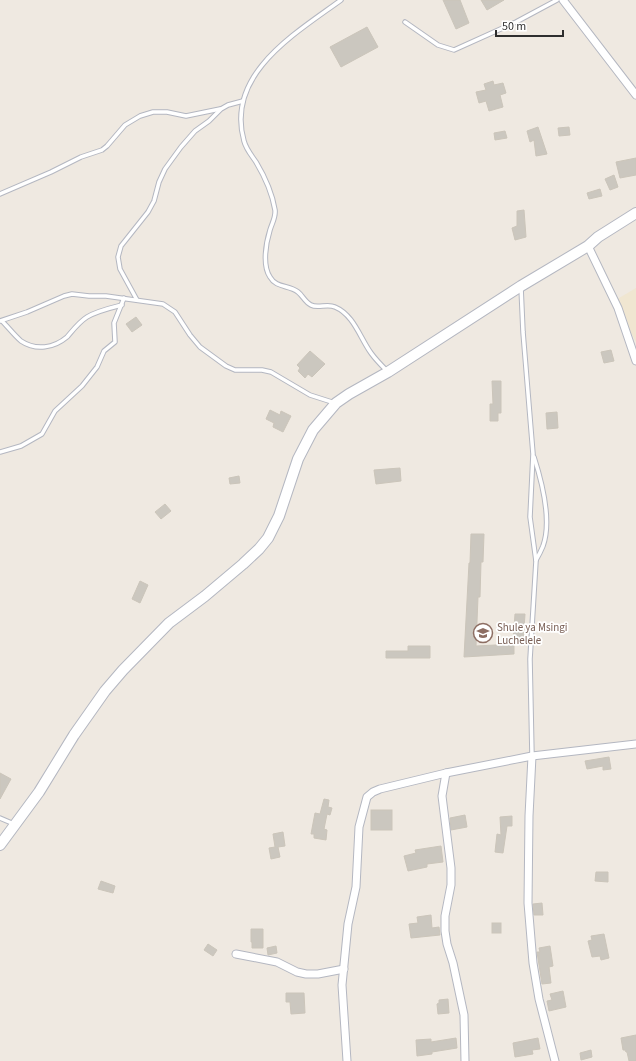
<svg xmlns="http://www.w3.org/2000/svg" width="636" height="1061" font-family="'Source Sans 3',sans-serif">
<rect width="100%" height="100%" fill="#efe9e1"/>
<path fill="#f0e6d1" d="M 636,288 L 636,342 L 614,301 Z"/>
<g fill="#cbc7bf" stroke="#cbc5ba">
<path d="M 443,0 L 460,0 L 469,23 L 456,29 Z"/>
<path d="M 481,0 L 504,0 L 487,10 Z"/>
<path d="M 367,27 L 378,47 L 341,67 L 330,47 Z"/>
<path d="M 493,81 L 494,85 L 503,83 L 506,93 L 500,95 L 503,107 L 489,111 L 486,101 L 479,103 L 476,92 L 486,90 L 484,84 Z"/>
<path d="M 538,127 L 547,154 L 536,156 L 534,140 L 530,142 L 527,131 Z"/>
<path d="M 569,127 L 570,135 L 559,136 L 558,128 Z"/>
<path d="M 505,131 L 507,138 L 495,140 L 494,133 Z"/>
<path d="M 636,158 L 636,175 L 620,178 L 616,162 Z"/>
<path d="M 614,175 L 618,187 L 610,190 L 605,179 Z"/>
<path d="M 600,189 L 602,196 L 589,199 L 587,193 Z"/>
<path d="M 524,210 L 526,237 L 515,240 L 512,228 L 517,226 L 517,211 Z"/>
<path d="M 136,317 L 142,325 L 132,332 L 126,324 Z"/>
<path d="M 611,350 L 614,361 L 604,363 L 601,352 Z"/>
<path d="M 310,351 L 325,364 L 312,377 L 308,374 L 305,378 L 298,371 L 300,368 L 297,365 Z"/>
<path d="M 492,381 L 501,381 L 501,413 L 498,413 L 498,421 L 490,421 L 490,404 L 493,404 Z"/>
<path d="M 270,410 L 280,415 L 281,411 L 291,416 L 283,432 L 273,427 L 274,423 L 266,419 Z"/>
<path d="M 557,412 L 558,428 L 547,429 L 546,413 Z"/>
<path d="M 400,468 L 401,481 L 376,484 L 374,470 Z"/>
<path d="M 239,476 L 240,483 L 230,484 L 229,478 Z"/>
<path d="M 165,504 L 171,511 L 161,519 L 155,512 Z"/>
<path d="M 471,534 L 484,534 L 483,562 L 481,562 L 480,597 L 478,597 L 476,646 L 514,644 L 514,654 L 464,657 L 469,563 L 470,563 Z"/>
<path d="M 140,581 L 148,585 L 140,603 L 132,599 Z"/>
<path d="M 515,614 L 525,614 L 523,643 L 513,642 Z"/>
<path d="M 408,646 L 430,646 L 430,658 L 386,658 L 386,651 L 408,651 Z"/>
<path d="M 609,757 L 611,769 L 603,770 L 603,766 L 587,769 L 585,761 Z"/>
<path d="M 0,773 L 11,779 L 0,799 Z"/>
<path d="M 324,799 L 329,800 L 328,807 L 332,808 L 330,815 L 327,814 L 324,829 L 327,830 L 326,840 L 314,838 L 314,834 L 311,834 L 315,813 L 320,814 Z"/>
<rect x="371" y="810" width="21" height="20"/>
<path d="M 465,815 L 467,827 L 451,830 L 450,818 Z"/>
<path d="M 512,816 L 512,826 L 507,826 L 503,853 L 495,852 L 497,834 L 501,835 L 500,817 Z"/>
<path d="M 283,832 L 285,846 L 278,847 L 280,857 L 271,859 L 269,848 L 275,847 L 273,834 Z"/>
<path d="M 441,846 L 443,862 L 427,864 L 427,867 L 408,871 L 404,856 L 416,853 L 415,850 Z"/>
<path d="M 596,872 L 608,872 L 608,882 L 595,881 Z"/>
<path d="M 101,881 L 115,886 L 113,893 L 98,889 Z"/>
<path d="M 542,903 L 543,915 L 534,915 L 533,904 Z"/>
<path d="M 431,915 L 432,928 L 439,927 L 440,935 L 411,938 L 409,924 L 418,923 L 417,917 Z"/>
<rect x="492" y="923" width="9" height="10"/>
<path d="M 251,929 L 263,929 L 263,948 L 252,948 L 252,942 L 251,942 Z"/>
<path d="M 604,934 L 609,958 L 601,960 L 600,956 L 592,957 L 588,941 L 592,940 L 591,936 Z"/>
<path d="M 208,944 L 217,950 L 213,956 L 204,950 Z"/>
<path d="M 276,946 L 277,953 L 268,955 L 267,948 Z"/>
<path d="M 550,946 L 553,966 L 549,967 L 551,983 L 542,984 L 537,952 L 540,952 L 539,948 Z"/>
<path d="M 563,991 L 566,1007 L 549,1011 L 547,1001 L 552,1000 L 550,994 Z"/>
<path d="M 286,993 L 304,993 L 305,1013 L 291,1014 L 290,1002 L 286,1002 Z"/>
<path d="M 448,999 L 449,1013 L 438,1014 L 437,1004 L 439,1003 L 439,1000 Z"/>
<path d="M 636,1035 L 636,1061 L 629,1061 L 627,1052 L 626,1052 L 625,1050 L 623,1050 L 621,1038 Z"/>
<path d="M 456,1038 L 457,1048 L 432,1052 L 432,1054 L 417,1056 L 416,1040 L 431,1039 L 431,1042 Z"/>
<path d="M 538,1038 L 540,1049 L 532,1050 L 533,1054 L 515,1057 L 513,1043 Z"/>
<path d="M 591,1050 L 592,1057 L 581,1060 L 580,1053 Z"/>
</g>
<g fill="none" stroke-linecap="round" stroke-linejoin="round">
<defs>
<g id="lane">
<path d="M 341,0 C 296,33 225,74 244,141 C 246,149 252,156 256,162 C 265,177 272,192 275,210 C 276,217 272,223 270,230 C 266,243 262,265 270,277 C 276,288 289,285 298,292 C 303,296 305,302 311,305 C 318,309 327,303 335,307 C 354,315 360,338 371,353 C 376,360 382,366 388,372"/>
<path d="M 405,22 L 438,45 L 454,50 L 516,22 L 557,0"/>
<path d="M 0,194 L 51,172 L 81,157 L 102,150 L 107,146 L 125,125 L 140,116 L 153,112 L 167,112 L 186,116 L 220,109"/>
<path d="M 521,287 L 523,332 L 533,454 L 530,517 L 536,561 L 530,659 L 532,756"/>
<path d="M 137,300 L 120,269 L 118,257 L 121,246 L 148,212 L 154,201 L 159,182 L 165,169 L 181,147 L 195,131 L 209,121 L 221,109 L 228,105 L 243,101"/>
<path d="M 0,321 L 27,312 L 64,296 L 72,294 L 89,296 L 106,296 L 163,304 L 175,312 L 190,335 L 200,347 L 226,366 L 235,370 L 262,370 L 271,372 L 310,395 L 335,403"/>
<path d="M 2,321 C 8,327 14,335 21,341 C 36,351 54,348 67,337 C 73,330 79,322 87,317 C 97,311 110,308 122,305"/>
<path d="M 0,452 L 21,446 L 42,434 L 55,411 L 82,386 L 97,367 L 104,351 L 115,342 L 114,323 L 124,298"/>
<path d="M 534,457 C 542,482 552,521 543,546 C 541,551 539,555 536,560"/>
<path d="M 0,818 L 14,824"/>
</g>
<g id="street">
<path d="M 563,0 L 636,95"/>
<path d="M 588,246 L 618,308 L 636,361"/>
<path d="M 532,756 L 529,816 L 528,903 L 533,963 L 539,999 L 555,1061"/>
<path d="M 446,773 L 442,796 L 451,868 L 451,885 L 445,916 L 445,931 L 447,944 L 453,963 L 464,1015 L 465,1061"/>
<path d="M 236,954 L 277,962 L 297,972 L 306,974 L 318,974 L 344,969"/>
<path d="M 347,1061 L 342,985 L 348,924 L 356,887 L 359,827 L 367,797 L 373,792 L 380,789 L 446,773 L 532,756 L 636,744"/>
</g>
<path id="secondary" d="M 0,845 L 39,792 L 74,735 L 105,691 L 123,670 L 169,623 L 205,596 L 243,564 L 259,549 L 268,538 L 279,516 L 298,459 L 313,430 L 336,403 L 349,394 L 388,372 L 521,286 L 588,246 L 598,237 L 636,213"/>
</defs>
<use href="#lane" stroke="#b4b7c1" stroke-width="5.5"/>
<use href="#street" stroke="#b4b7c1" stroke-width="9"/>
<use href="#secondary" stroke="#b4b7c1" stroke-width="12"/>
<use href="#lane" stroke="#fff" stroke-width="3.5"/>
<use href="#street" stroke="#fff" stroke-width="7"/>
<use href="#secondary" stroke="#fff" stroke-width="10"/>
</g>
<defs>
<symbol id="school-ring" viewBox="-11 -11 22 22"><circle r="9.5" fill="#fff" stroke="#8d6e63" stroke-width="1.5"/><path d="M0-5L7-2L0 1L-7-2ZM-4 1L0 2.5L4 1V4Q0 6-4 4Z" fill="#8d6e63"/></symbol>
</defs>
<g fill-rule="evenodd">
<use href="#school-ring" x="472" y="622" width="22" height="22"/>
</g>
<g text-anchor="middle" stroke-width="3.5" stroke-linejoin="round" paint-order="stroke">
<g font-size="11" fill="#785e54" stroke="#fff" text-anchor="start">
<text x="497" y="631">Shule ya Msingi<tspan x="497" dy="13">Luchelele</tspan></text>
</g>
</g>
<path d="M496 30v6h67v-6" fill="none" stroke="#2e2e2e" stroke-width="2"/>
<text x="502" y="30" font-size="12" fill="#2e2e2e" stroke="#ffffff" stroke-width="3" paint-order="stroke">50 m</text>
</svg>
